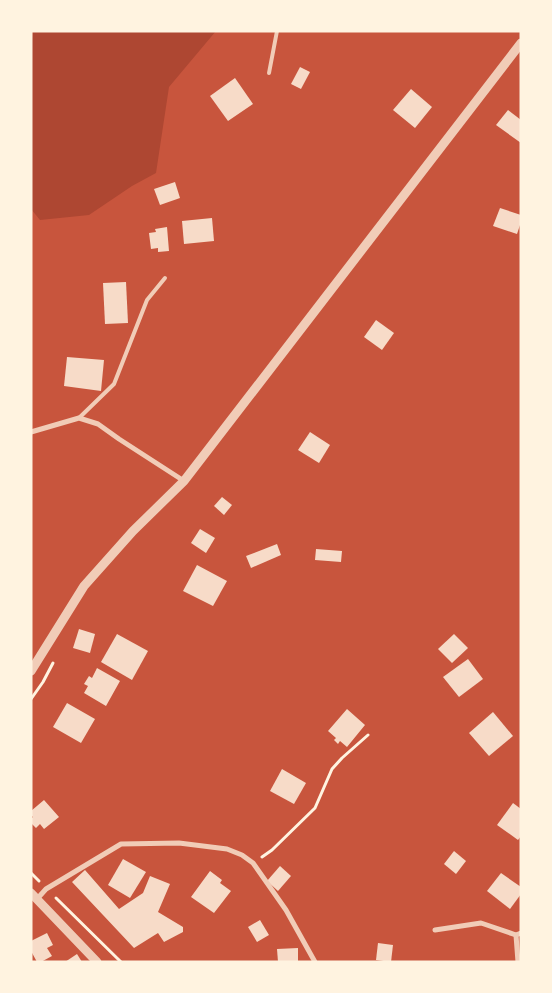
<svg xmlns="http://www.w3.org/2000/svg" width="552" height="993" font-family="'DM Sans',sans-serif">
<rect width="100%" height="100%" fill="#c8553d"/>
<path fill="#ae4732" d="M 33,31 L 216,31 L 169,87 L 156,173 L 132,186 L 89,215 L 40,220 L 31,209 L 31,47 Z"/>
<g fill="#f7dbc8">
<path d="M 300,67 L 310,72 L 301,89 L 291,84 Z"/>
<path d="M 235,78 L 253,104 L 228,121 L 210,96 Z"/>
<path d="M 411,89 L 432,107 L 415,128 L 393,110 Z"/>
<path d="M 508,110 L 521,120 L 521,143 L 496,125 Z"/>
<path d="M 175,182 L 180,198 L 160,205 L 154,189 Z"/>
<path d="M 500,208 L 521,215 L 521,222 L 517,234 L 493,226 Z"/>
<path d="M 212,218 L 214,241 L 184,244 L 182,221 Z"/>
<path d="M 167,227 L 169,251 L 158,252 L 158,248 L 151,249 L 149,233 L 156,232 L 155,229 Z"/>
<path d="M 126,282 L 128,323 L 105,324 L 103,283 Z"/>
<path d="M 376,320 L 394,333 L 382,350 L 364,337 Z"/>
<path d="M 67,357 L 104,360 L 101,391 L 64,386 Z"/>
<path d="M 310,432 L 330,445 L 319,463 L 298,450 Z"/>
<path d="M 222,497 L 232,505 L 224,515 L 214,506 Z"/>
<path d="M 200,529 L 215,538 L 206,553 L 191,543 Z"/>
<path d="M 277,544 L 281,555 L 251,568 L 246,556 Z"/>
<path d="M 316,549 L 342,551 L 341,562 L 315,560 Z"/>
<path d="M 197,565 L 227,581 L 213,606 L 183,591 Z"/>
<path d="M 79,629 L 95,634 L 90,653 L 73,648 Z"/>
<path d="M 117,634 L 148,651 L 132,680 L 101,662 Z"/>
<path d="M 454,634 L 468,648 L 452,663 L 438,649 Z"/>
<path d="M 468,659 L 483,679 L 459,697 L 443,677 Z"/>
<path d="M 97,668 L 120,681 L 106,706 L 84,693 L 88,686 L 84,684 L 89,676 L 92,678 Z"/>
<path d="M 67,703 L 95,719 L 81,743 L 53,727 Z"/>
<path d="M 347,709 L 365,725 L 347,747 L 340,741 L 338,744 L 334,740 L 336,738 L 328,731 Z"/>
<path d="M 493,712 L 513,736 L 489,756 L 469,733 Z"/>
<path d="M 282,769 L 306,783 L 294,804 L 270,791 Z"/>
<path d="M 44,800 L 59,817 L 44,829 L 40,824 L 36,828 L 31,823 L 31,819 L 33,817 L 31,815 L 31,811 Z"/>
<path d="M 513,803 L 521,809 L 521,836 L 518,840 L 497,825 Z"/>
<path d="M 454,851 L 466,861 L 456,874 L 444,864 Z"/>
<path d="M 123,859 L 146,872 L 130,898 L 108,885 Z"/>
<path d="M 280,866 L 291,876 L 278,891 L 267,881 Z"/>
<path d="M 85,870 L 119,909 L 143,893 L 150,876 L 170,884 L 158,912 L 183,927 L 183,932 L 164,942 L 158,933 L 134,948 L 72,882 Z"/>
<path d="M 210,871 L 222,880 L 220,883 L 231,891 L 214,913 L 191,897 Z"/>
<path d="M 501,873 L 521,887 L 521,894 L 510,909 L 487,891 Z"/>
<path d="M 260,920 L 269,935 L 257,942 L 248,927 Z"/>
<path d="M 47,933 L 53,945 L 47,948 L 52,956 L 41,962 L 37,962 L 31,951 L 31,941 Z"/>
<path d="M 378,943 L 393,945 L 391,962 L 376,960 Z"/>
<path d="M 298,948 L 298,962 L 278,962 L 277,949 Z"/>
<path d="M 77,954 L 82,962 L 65,962 Z"/>
</g>
<g fill="none" stroke-linecap="round" stroke-linejoin="round">
<g stroke="#fff3e0" stroke-width="3">
<path d="M 31,699 L 43,682 L 53,663"/>
<path d="M 262,857 L 272,850 L 315,808 L 332,769 L 342,758 L 368,735"/>
<path d="M 31,873 L 39,881"/>
<path d="M 56,898 L 121,962"/>
</g>
<g stroke="#f1ccb7" stroke-width="4">
<path d="M 269,73 L 277,31"/>
<path d="M 79,418 L 114,384 L 147,300 L 165,278"/>
</g>
<g stroke="#f1ccb7" stroke-width="5">
<path d="M 31,432 L 79,418 L 98,424 L 119,439 L 184,481"/>
<path d="M 37,899 L 46,889 L 121,844 L 179,843 L 227,849 L 242,855 L 253,863 L 286,910 L 315,962"/>
<path d="M 435,930 L 481,923 L 516,935 L 521,933"/>
<path d="M 516,935 L 518,962"/>
</g>
<g stroke="#f1ccb7" stroke-width="9">
<path d="M 31,671 L 84,586 L 133,531 L 184,481 L 521,43"/>
<path d="M 31,893 L 97,962"/>
</g>
</g>
<rect width="552" height="993" fill="none" stroke="#fff3e0" stroke-width="65"/>
</svg>
